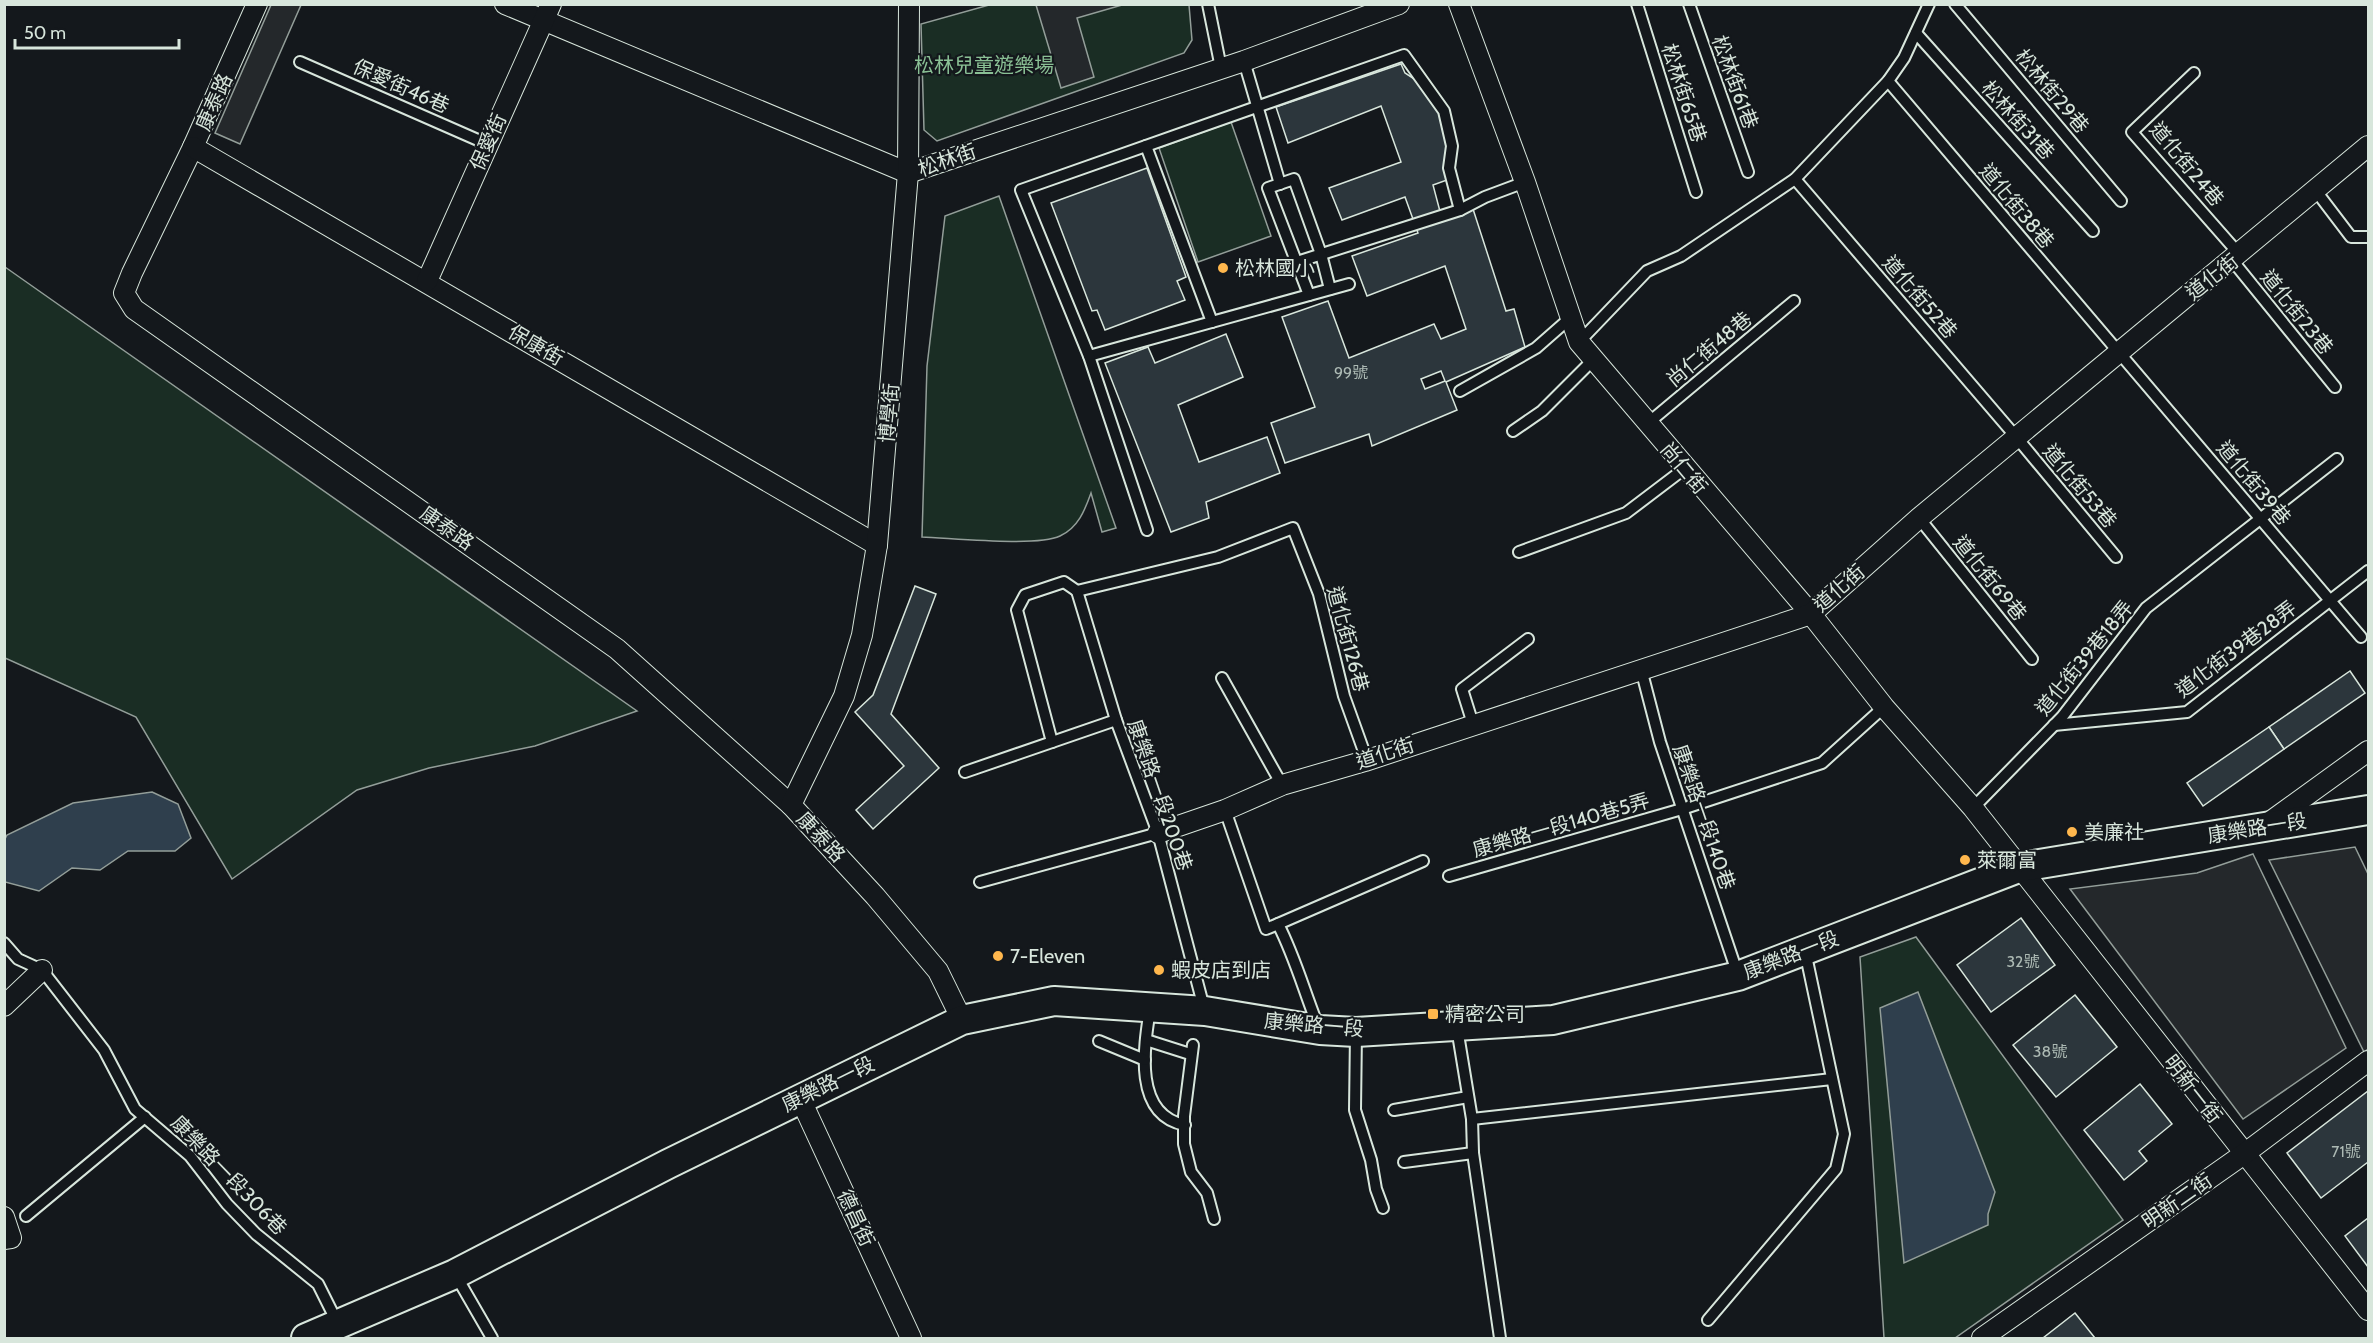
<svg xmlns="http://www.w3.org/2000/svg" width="2373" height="1343" font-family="Cabin,'Noto Sans TC',sans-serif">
<rect width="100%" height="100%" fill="#14181c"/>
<g fill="#1a2d24" stroke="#939e99" stroke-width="1.5">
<path d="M 989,5 L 1189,5 L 1192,40 L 1184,53 L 937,141 L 924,130 L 921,24 Z"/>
<path d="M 1231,122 L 1271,236 L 1198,262 L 1159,148 Z"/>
<path d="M 999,196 L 1116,528 L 1102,532 L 1091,493 C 1085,510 1078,528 1060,536 C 1037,547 952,538 922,537 L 927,366 L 945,216 Z"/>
<path d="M 5,267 L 637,711 L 535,746 L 429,768 L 357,790 L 232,879 L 136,717 L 5,658 Z"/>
<path d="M 1916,937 L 2123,1220 L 1955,1338 L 1884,1338 L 1860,957 Z"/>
</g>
<g fill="#24282b" stroke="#939e99" stroke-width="1.5">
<path d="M 271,5 L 301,5 L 240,144 L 215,133 Z"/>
<path d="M 1036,5 L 1122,5 L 1077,18 L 1094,77 L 1061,88 Z"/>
<path d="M 2355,847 L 2368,874 L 2368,1049 L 2364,1052 L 2269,860 Z"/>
<path d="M 2253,854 L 2346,1048 L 2243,1119 L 2070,889 L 2197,873 Z"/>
</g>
<g fill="#2f3f4d" stroke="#939e99" stroke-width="1.5">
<path d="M 152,792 L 178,804 L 191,838 L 175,851 L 128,851 L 100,870 L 72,868 L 39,891 L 5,882 L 5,839 L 7,835 L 73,803 Z"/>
<path d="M 1918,992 L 1995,1192 L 1988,1214 L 1988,1225 L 1904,1263 L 1880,1008 Z"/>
</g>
<g fill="#2c363c" stroke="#d8e6dc" stroke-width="1.5" fill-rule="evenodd">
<path d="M 1401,64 L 1405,73 L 1422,84 L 1449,123 L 1447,180 L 1433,185 L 1442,219 L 1473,209 L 1506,311 L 1514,309 L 1525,347 L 1446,382 L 1457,410 L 1372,446 L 1369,434 L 1285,463 L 1271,423 L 1315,407 L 1282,317 L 1328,301 L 1349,358 L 1434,324 L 1441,339 L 1466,329 L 1445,266 L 1367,296 L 1352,256 L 1418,233 L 1405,197 L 1342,220 L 1329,188 L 1401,162 L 1381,106 L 1288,143 L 1276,107 ZM 1441,371 L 1445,381 L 1425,389 L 1421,379 Z"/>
<path d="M 1147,168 L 1186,277 L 1177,281 L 1185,300 L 1105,330 L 1097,310 L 1092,311 L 1051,203 Z"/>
<path d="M 1226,334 L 1243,377 L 1178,405 L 1199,462 L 1267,437 L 1280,473 L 1206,502 L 1209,518 L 1171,532 L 1105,363 L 1148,347 L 1155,363 Z"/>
<path d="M 915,586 L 936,594 L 891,714 L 939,768 L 873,829 L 856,810 L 904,766 L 855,712 L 873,695 Z"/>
<path d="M 2350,671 L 2365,693 L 2284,749 L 2269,727 Z"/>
<path d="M 2269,727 L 2284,749 L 2203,806 L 2187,783 Z"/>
<path d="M 2021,918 L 2055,965 L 1991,1012 L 1957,965 Z"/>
<path d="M 2075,995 L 2117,1047 L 2056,1097 L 2013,1045 Z"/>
<path d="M 2140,1084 L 2172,1124 L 2139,1151 L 2147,1161 L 2124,1180 L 2084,1130 Z"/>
<path d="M 2368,1091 L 2368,1162 L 2321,1198 L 2287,1153 Z"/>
<path d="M 2368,1218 L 2368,1267 L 2345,1236 Z"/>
<path d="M 2075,1313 L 2095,1338 L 2043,1338 Z"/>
</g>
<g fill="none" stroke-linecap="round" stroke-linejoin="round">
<defs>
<g id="lane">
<path d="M 1208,4 L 1221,68"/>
<path d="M 1637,4 L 1696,192"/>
<path d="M 1689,4 L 1748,172"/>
<path d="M 1955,4 L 2121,201"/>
<path d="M 1916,33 L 2093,231"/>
<path d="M 1244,61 L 1280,184"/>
<path d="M 300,62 L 487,144"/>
<path d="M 2194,73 L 2132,132 L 2240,255"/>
<path d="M 1888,81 L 2361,637"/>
<path d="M 1146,146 L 1212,322"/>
<path d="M 1795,179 L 2017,438 L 2116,557"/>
<path d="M 2316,191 L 2351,237 L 2368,237"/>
<path d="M 2232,260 L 2335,387"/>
<path d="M 1297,262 L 1460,210 L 1485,197 L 1525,182"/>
<path d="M 1309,295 L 1268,188 L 1294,179 L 1321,254 L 1330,289"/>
<path d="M 1579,342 L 1647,271 L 1681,256 L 1795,179 L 1888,81 L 1904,58 L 1929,4"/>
<path d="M 1089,356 L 1349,284"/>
<path d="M 1460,391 L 1536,348 L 1569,319"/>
<path d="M 1647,424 L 1794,301"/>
<path d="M 1513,431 L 1542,411 L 1592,361"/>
<path d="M 1919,518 L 2032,659"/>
<path d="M 1147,530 L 1089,356 L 1021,190 L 1404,55 L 1444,111 L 1452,146 L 1449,168 L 1460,210"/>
<path d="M 1519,552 L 1626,513 L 1684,469"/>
<path d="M 1077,591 L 1218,557 L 1293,528 L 1319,594 L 1344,696 L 1367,760"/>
<path d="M 1077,591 L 1116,720 L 1158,833 L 1204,1008"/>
<path d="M 1641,669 L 1660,742 L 1738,975"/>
<path d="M 1222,678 L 1282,785"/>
<path d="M 1473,724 L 1462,689 L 1528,639"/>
<path d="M 2054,725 L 2187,712 L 2368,571"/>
<path d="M 1052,742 L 1017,610 L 1025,595 L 1064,582 L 1077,591"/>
<path d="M 965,772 L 1116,720"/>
<path d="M 1973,808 L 2062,717 L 2146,608 L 2337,459"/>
<path d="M 1225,810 L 1266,929 L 1278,924 C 1295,957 1304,991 1318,1026"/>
<path d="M 1449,876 L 1682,809 L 1822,763 L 1884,707"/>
<path d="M 980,882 L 1158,833"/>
<path d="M 1278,924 L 1423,861"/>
<path d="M 4,943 L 18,959 L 42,970 L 104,1050 L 135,1109 L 190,1156 L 227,1204 L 256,1234 L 318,1284 L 338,1324"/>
<path d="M 1150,1009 C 1144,1047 1133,1115 1185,1125"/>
<path d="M 1457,1028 L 1472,1119 L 1473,1153 L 1500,1338"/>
<path d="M 1356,1032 L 1355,1110 L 1371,1160 L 1376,1189 L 1383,1208"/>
<path d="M 1146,1040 L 1190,1054"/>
<path d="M 1099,1041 L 1145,1060"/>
<path d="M 1193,1045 L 1184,1116 L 1184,1144 L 1191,1172 L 1207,1193 L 1214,1219"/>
<path d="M 1394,1110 L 1468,1097"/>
<path d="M 1472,1119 L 1832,1079"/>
<path d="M 1404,1162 L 1473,1153"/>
<path d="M 26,1216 L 145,1117"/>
<path d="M 455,1274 L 492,1338"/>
<path d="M 1708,1320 L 1836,1169 L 1844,1134 L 1805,951"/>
</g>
<g id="street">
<path d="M 257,4 L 193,147 L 132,273 L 124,293 L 134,309 L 617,649 L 791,805 L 875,896 L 938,971 L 962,1020"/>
<path d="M 505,4 L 908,173 L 1244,61 L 1399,4"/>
<path d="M 1459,4 L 1525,182 L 1579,342 L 1811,614 L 1884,707 L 1973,808 L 2368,1310"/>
<path d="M 193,147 L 877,545"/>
<path d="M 427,281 L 551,4"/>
<path d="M 791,805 L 844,696 L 862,635 L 877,545 L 908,173 L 909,4"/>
<path d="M 2267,824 L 2368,751"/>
<path d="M 1158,833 L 1225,810 L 1282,785 L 1365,761 L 1811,614 L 1919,518 L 2368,146"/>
<path d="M 4,1006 L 42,970"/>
<path d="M 800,1098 L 911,1338"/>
<path d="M 4,1217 L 11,1238 L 4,1239"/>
<path d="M 1982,1338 L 2244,1154 L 2368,1061"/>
</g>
<path id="secondary" d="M 306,1338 L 455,1274 L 668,1164 L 962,1020 L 1054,1001 L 1205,1011 L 1320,1030 L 1356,1032 L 1553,1020 L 1738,976 L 2021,867 L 2368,810"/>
</defs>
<use href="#lane" stroke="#d8e6dc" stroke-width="14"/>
<use href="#street" stroke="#d8e6dc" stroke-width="22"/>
<use href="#secondary" stroke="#d8e6dc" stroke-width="32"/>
<use href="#lane" stroke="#14181c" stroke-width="10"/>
<use href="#street" stroke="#14181c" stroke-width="20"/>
<use href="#secondary" stroke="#14181c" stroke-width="28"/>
</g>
<g fill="#ffb74d" stroke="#14181c" stroke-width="2">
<circle cx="1223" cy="268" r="6"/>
<circle cx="2072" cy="832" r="6"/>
<circle cx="1965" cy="860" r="6"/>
<circle cx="998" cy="956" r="6"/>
<circle cx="1159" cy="970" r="6"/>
<rect x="1427" y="1008" width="12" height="12" rx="3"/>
</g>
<g text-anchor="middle" stroke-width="4.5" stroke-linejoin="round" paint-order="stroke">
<g font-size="16" fill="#adbab4">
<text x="1351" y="378">99號</text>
<text x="2023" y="967">32號</text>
<text x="2050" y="1057">38號</text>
<text x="2346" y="1157">71號</text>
</g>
<g font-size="20" fill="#8ac095" stroke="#14181c">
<text x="984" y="72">松林兒童遊樂場</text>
</g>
<g font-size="20" fill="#d8e6dc" stroke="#14181c">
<text transform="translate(1735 82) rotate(70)" y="7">松林街61巷</text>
<text transform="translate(401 86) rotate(24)" y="7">保愛街46巷</text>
<text transform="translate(2052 91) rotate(50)" y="7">松林街29巷</text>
<text transform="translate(1684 93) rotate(72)" y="7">松林街65巷</text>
<text transform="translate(214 102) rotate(-66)" y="7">康泰路</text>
<text transform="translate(2018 120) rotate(48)" y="7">松林街31巷</text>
<text transform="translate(488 142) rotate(-66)" y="7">保愛街</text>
<text transform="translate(947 160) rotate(-19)" y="7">松林街</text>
<text transform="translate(2187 164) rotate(50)" y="7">道化街24巷</text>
<text transform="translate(2017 206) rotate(50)" y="7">道化街38巷</text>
<text transform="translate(2212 277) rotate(-38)" y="7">道化街</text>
<text transform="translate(1920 297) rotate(49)" y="7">道化街52巷</text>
<text transform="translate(2297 312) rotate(51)" y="7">道化街23巷</text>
<text transform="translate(536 345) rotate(30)" y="7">保康街</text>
<text transform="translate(1709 349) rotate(-40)" y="7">尚仁街48巷</text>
<text transform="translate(889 413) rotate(-85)" y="7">博學街</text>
<text transform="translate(1684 468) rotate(50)" y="7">尚仁街</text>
<text transform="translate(2254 483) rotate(50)" y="7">道化街39巷</text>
<text transform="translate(2080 486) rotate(50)" y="7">道化街53巷</text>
<text transform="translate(447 528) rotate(35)" y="7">康泰路</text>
<text transform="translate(1990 578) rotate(51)" y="7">道化街69巷</text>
<text transform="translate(1839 588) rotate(-41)" y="7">道化街</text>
<text transform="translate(1348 639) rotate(75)" y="7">道化街126巷</text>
<text transform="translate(2236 649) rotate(-37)" y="7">道化街39巷28弄</text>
<text transform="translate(2084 658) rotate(-51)" y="7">道化街39巷18弄</text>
<text transform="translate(1385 753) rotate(-18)" y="7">道化街</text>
<text transform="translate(1160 795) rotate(71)" y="7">康樂路一段200巷</text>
<text transform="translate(1704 817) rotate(71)" y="7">康樂路一段140巷</text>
<text transform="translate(1561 825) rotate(-16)" y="7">康樂路一段140巷5弄</text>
<text transform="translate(2257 828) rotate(-9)" y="7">康樂路一段</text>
<text transform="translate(821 837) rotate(47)" y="7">康泰路</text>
<text transform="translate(1791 955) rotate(-21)" y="7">康樂路一段</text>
<text transform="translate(1314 1025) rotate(5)" y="7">康樂路一段</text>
<text transform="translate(828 1084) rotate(-26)" y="7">康樂路一段</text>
<text transform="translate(2193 1089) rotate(52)" y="7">明新一街</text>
<text transform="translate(229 1175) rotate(46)" y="7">康樂路一段306巷</text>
<text transform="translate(2177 1201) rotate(-35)" y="7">明新二街</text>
<text transform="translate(856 1218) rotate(65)" y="7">德昌街</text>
</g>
<g font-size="20" fill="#d8e6dc" stroke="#14181c" text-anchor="start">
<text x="1235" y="275">松林國小</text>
<text x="2084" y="839">美廉社</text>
<text x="1977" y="867">萊爾富</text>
<text x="1010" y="963">7-Eleven</text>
<text x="1171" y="977">蝦皮店到店</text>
<text x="1445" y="1021">精密公司</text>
</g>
</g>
<rect width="2373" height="1343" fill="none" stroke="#d8e6dc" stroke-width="12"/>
<path d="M15 39v9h164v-9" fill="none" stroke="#d8e6dc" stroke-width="3"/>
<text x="24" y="39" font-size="18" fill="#d8e6dc" stroke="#14181c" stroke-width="4.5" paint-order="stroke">50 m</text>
</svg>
